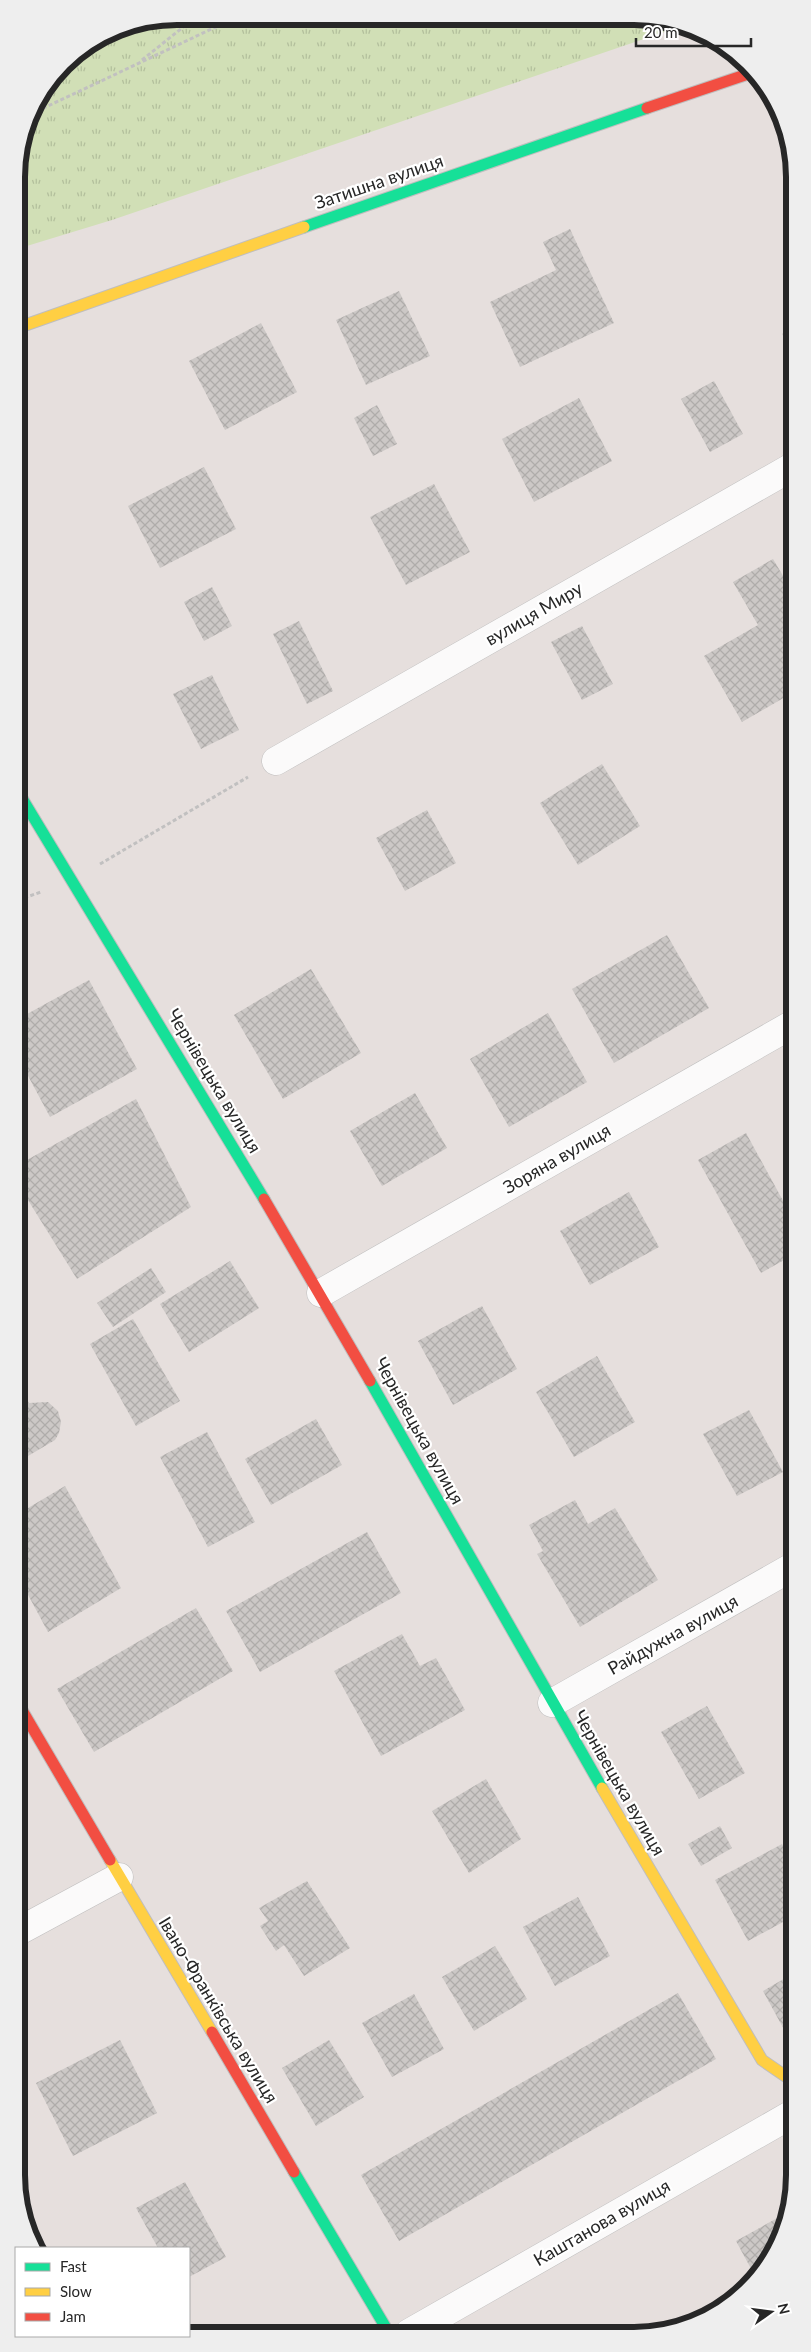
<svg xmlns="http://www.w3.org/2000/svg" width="811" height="2352" font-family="Lato,sans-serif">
<defs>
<pattern id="grass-tufts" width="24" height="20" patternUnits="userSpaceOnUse" patternTransform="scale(1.25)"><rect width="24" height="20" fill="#d1dfb6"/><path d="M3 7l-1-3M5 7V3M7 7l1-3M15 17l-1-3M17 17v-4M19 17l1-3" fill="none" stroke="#b3bf9c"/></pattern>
<pattern id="building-cross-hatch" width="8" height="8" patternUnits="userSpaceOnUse" patternTransform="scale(1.25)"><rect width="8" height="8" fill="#ccc8c6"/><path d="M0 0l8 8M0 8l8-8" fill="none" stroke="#afacaa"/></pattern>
</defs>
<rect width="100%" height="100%" fill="#e6dfdd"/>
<path fill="url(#grass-tufts)" d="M 177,16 L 665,19 L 682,26 L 112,220 L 17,249 L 17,166 L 33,106 L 71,56 L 116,28 Z"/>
<g fill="url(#building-cross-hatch)">
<path d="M 570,229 L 614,323 L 520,367 L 490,302 L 556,270 L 543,242 Z"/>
<path d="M 399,291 L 430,356 L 366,385 L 336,320 Z"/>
<path d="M 261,323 L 297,392 L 225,430 L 189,361 Z"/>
<path d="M 792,328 L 792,350 L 782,334 Z"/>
<path d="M 714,381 L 743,434 L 710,452 L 681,399 Z"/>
<path d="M 579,398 L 612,461 L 534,502 L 502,439 Z"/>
<path d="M 377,405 L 397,444 L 373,456 L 354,418 Z"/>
<path d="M 204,467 L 236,529 L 160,568 L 128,506 Z"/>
<path d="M 434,484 L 470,552 L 406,585 L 370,517 Z"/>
<path d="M 773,559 L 792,591 L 792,607 L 790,608 L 792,612 L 792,693 L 742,722 L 704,656 L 758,625 L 733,582 Z"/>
<path d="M 212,587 L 232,626 L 204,641 L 184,602 Z"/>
<path d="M 299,621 L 333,691 L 307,704 L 273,634 Z"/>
<path d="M 582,626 L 613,684 L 582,700 L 551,642 Z"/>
<path d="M 212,675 L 239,730 L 201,749 L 173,694 Z"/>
<path d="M 602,764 L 640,826 L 578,865 L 540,803 Z"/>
<path d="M 427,810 L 456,863 L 405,891 L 376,838 Z"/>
<path d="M 667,935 L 709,1008 L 614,1063 L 572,989 Z"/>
<path d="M 311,969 L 361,1053 L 283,1099 L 234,1015 Z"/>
<path d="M 89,980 L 137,1069 L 50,1117 L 18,1057 L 18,1019 Z"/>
<path d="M 548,1013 L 587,1082 L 509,1127 L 470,1059 Z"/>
<path d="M 415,1093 L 447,1148 L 382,1186 L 350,1131 Z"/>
<path d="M 136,1099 L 191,1207 L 77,1279 L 18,1184 L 18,1165 Z"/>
<path d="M 746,1133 L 793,1219 L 793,1255 L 761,1273 L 698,1160 Z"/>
<path d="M 629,1192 L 659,1247 L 590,1285 L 560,1231 Z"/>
<path d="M 18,1204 L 26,1218 L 18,1223 Z"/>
<path d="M 230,1261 L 259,1308 L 189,1352 L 160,1304 Z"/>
<path d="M 151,1268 L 166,1292 L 113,1327 L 97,1303 Z"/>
<path d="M 482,1306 L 517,1369 L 453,1405 L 418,1341 Z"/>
<path d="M 133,1319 L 180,1401 L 136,1426 L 90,1344 Z"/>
<path d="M 597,1356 L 635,1422 L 574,1457 L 536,1392 Z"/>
<path d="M 18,1385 L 29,1403 L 48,1402 L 58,1411 L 61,1422 L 59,1433 L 55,1440 L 18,1462 Z"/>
<path d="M 749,1410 L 783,1472 L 737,1496 L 703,1434 Z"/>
<path d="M 316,1419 L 342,1465 L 271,1505 L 245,1459 Z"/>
<path d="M 207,1432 L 255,1522 L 208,1547 L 160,1457 Z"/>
<path d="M 65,1486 L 121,1588 L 48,1632 L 19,1578 L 18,1514 Z"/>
<path d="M 575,1500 L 588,1524 L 615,1508 L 658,1580 L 580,1627 L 537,1554 L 543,1551 L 529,1525 Z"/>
<path d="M 367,1532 L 401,1593 L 260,1672 L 226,1611 Z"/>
<path d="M 196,1608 L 233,1671 L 94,1752 L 57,1689 Z"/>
<path d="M 402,1634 L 420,1666 L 436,1658 L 465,1710 L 381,1756 L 334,1671 Z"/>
<path d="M 707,1706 L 745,1773 L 699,1799 L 661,1732 Z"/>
<path d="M 486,1779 L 521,1839 L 469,1873 L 432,1811 Z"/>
<path d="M 19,1812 L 28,1826 L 19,1832 Z"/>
<path d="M 720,1826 L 732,1848 L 701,1866 L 688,1844 Z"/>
<path d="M 782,1844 L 794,1866 L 794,1916 L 748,1941 L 715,1880 Z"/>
<path d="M 307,1881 L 350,1948 L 304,1976 L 284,1945 L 276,1951 L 260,1926 L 268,1921 L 259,1908 Z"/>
<path d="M 578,1897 L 610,1956 L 555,1986 L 523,1927 Z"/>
<path d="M 495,1946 L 527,1999 L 474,2031 L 442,1977 Z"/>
<path d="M 794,1973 L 794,2045 L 793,2046 L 763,1991 Z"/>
<path d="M 678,1993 L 716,2059 L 399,2241 L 361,2175 Z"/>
<path d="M 414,1994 L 444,2049 L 392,2077 L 362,2023 Z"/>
<path d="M 120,2040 L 157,2113 L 73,2156 L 36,2083 Z"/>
<path d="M 329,2040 L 364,2097 L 316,2126 L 282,2068 Z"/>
<path d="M 185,2182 L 226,2257 L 189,2277 L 189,2248 L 158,2248 L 136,2208 Z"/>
<path d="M 788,2212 L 783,2236 L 756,2278 L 736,2241 Z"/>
</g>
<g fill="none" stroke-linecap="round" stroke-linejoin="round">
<defs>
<g id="street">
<path d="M 276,761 L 792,467"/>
<path d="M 321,1293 L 793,1024"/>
<path d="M 552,1703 L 794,1566"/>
<path d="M 19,1931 L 119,1877"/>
<path d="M 409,2333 L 794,2113"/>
</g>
<g id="fast">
<path d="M 304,227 L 647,108"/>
<path d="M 17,790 L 264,1199"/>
<path d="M 370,1381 L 602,1788"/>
<path d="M 294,2172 L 389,2333"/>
</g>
<g id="slow">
<path d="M 17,328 L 304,227"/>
<path d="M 602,1788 L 762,2060 L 794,2082"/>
<path d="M 110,1860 L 212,2032"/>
</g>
<g id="jam">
<path d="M 647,108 L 754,72"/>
<path d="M 264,1199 L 370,1381"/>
<path d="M 19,1705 L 110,1860"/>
<path d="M 212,2032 L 294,2172"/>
</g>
</defs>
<use href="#street" stroke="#bfbebe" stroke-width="29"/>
<use href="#fast" stroke="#bfbebe" stroke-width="13"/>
<use href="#slow" stroke="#bfbebe" stroke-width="13"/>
<use href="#jam" stroke="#bfbebe" stroke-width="13"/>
<g stroke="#c1c0c0" stroke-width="3" stroke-dasharray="4 2.5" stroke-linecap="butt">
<path d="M 142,60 L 197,16"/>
<path d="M 31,114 L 237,17"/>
<path d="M 100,864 L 248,777"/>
<path d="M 18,900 L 41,892"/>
</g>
<use href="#street" stroke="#fbfafa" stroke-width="28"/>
<use href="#fast" stroke="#16e098" stroke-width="11"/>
<use href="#slow" stroke="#ffcf43" stroke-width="11"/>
<use href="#jam" stroke="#f24e42" stroke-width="11"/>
</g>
<g text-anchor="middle" stroke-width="4.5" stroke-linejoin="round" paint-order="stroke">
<g font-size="18" fill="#272727" stroke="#fff">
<text transform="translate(379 182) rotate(-19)" y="6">Затишна вулиця</text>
<text transform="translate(534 614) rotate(-30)" y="6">вулиця Миру</text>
<text transform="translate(214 1081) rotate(59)" y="6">Чернівецька вулиця</text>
<text transform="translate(557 1159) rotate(-30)" y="6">Зоряна вулиця</text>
<text transform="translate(419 1431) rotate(61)" y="6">Чернівецька вулиця</text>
<text transform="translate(673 1635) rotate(-29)" y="6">Райдужна вулиця</text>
<text transform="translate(619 1783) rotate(60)" y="6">Чернівецька вулиця</text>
<text transform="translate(218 2010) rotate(59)" y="6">Івано-Франківська вулиця</text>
<text transform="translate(602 2223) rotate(-30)" y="6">Каштанова вулиця</text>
</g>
</g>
<path d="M0 0H811V2352H0ZM177 25H634A152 152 0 0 1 786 177V2175A152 152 0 0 1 634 2327H177A152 152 0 0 1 25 2175V177A152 152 0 0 1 177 25Z" fill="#eee" fill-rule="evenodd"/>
<path fill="none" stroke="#272727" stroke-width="6" d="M177 25H634A152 152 0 0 1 786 177V2175A152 152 0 0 1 634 2327H177A152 152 0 0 1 25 2175V177A152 152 0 0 1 177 25Z"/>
<rect x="15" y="2247" width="175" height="90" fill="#ffffff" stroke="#a9a9a9"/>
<rect x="25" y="2263" width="25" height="8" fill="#16e098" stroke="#a9a9a9"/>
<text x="60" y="2272" font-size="15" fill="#272727">Fast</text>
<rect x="25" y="2288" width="25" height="8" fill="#ffcf43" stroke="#a9a9a9"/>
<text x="60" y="2297" font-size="15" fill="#272727">Slow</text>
<rect x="25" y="2313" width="25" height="8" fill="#f24e42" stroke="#a9a9a9"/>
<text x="60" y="2322" font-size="15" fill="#272727">Jam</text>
<g transform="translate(771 2312) rotate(76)" stroke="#ffffff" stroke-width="4" paint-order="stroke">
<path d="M0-4L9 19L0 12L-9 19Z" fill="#272727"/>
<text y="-8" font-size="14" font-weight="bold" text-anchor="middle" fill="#272727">N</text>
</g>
<path d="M636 38v8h115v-8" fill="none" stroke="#272727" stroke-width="2.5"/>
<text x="644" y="38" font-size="15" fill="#272727" stroke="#ffffff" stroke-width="4" paint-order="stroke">20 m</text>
</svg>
